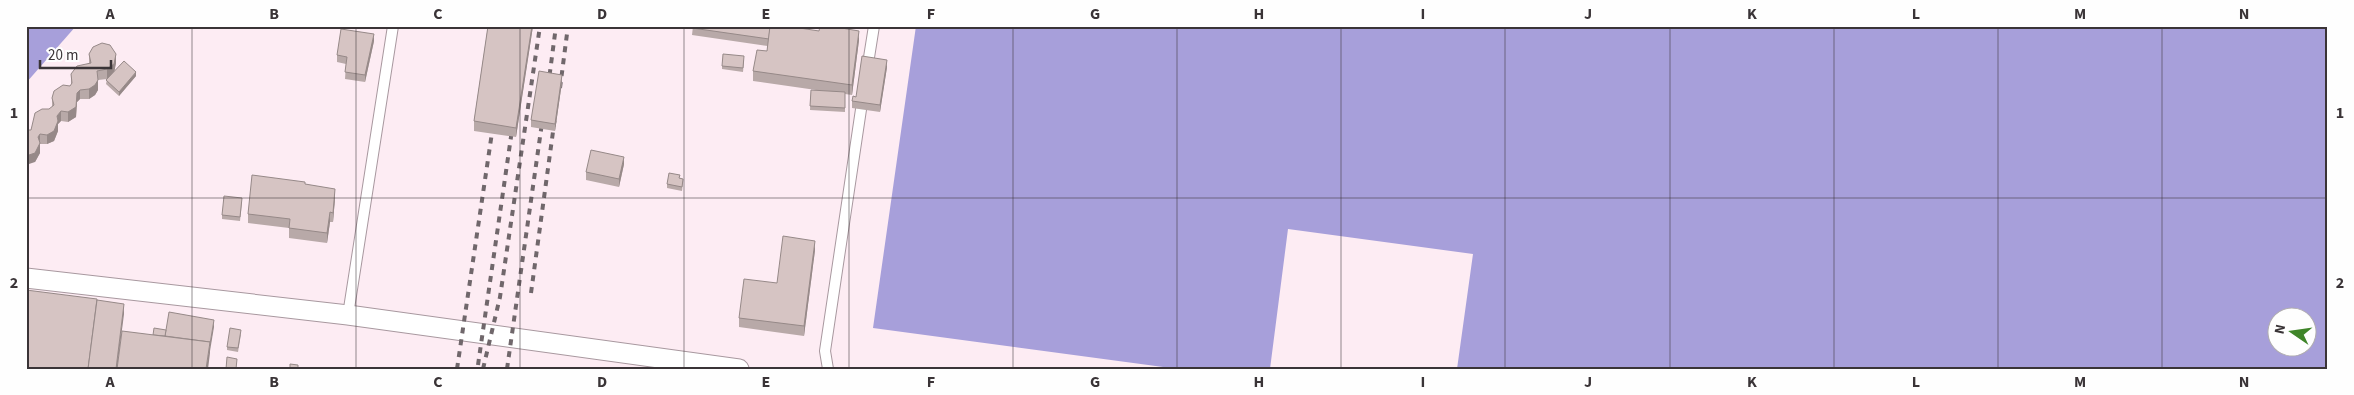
<svg xmlns="http://www.w3.org/2000/svg" width="2354" height="395" font-family="'Source Sans 3',sans-serif">
<rect width="100%" height="100%" fill="#fdecf3"/>
<g fill="#a79fda" fill-rule="evenodd">
<path d="M 26,26 L 76,26 L 26,83 Z"/>
<path d="M 916,26 L 2328,26 L 2328,369 L 1457,369 L 1473,254 L 1288,229 L 1270,369 L 1178,369 L 873,328 ZM 2276,318 L 2306,318 L 2306,348 L 2276,348 Z"/>
</g>
<g fill="none" stroke-linecap="round" stroke-linejoin="round">
<defs>
<g id="lane">
<path d="M 867,70 L 874,26"/>
<path d="M 348,315 L 393,26"/>
<path d="M 828,369 L 825,351 L 863,96"/>
</g>
<path id="street" d="M 26,278 L 348,315 L 739,369"/>
</defs>
<use href="#lane" stroke="#a8989f" stroke-width="12"/>
<use href="#street" stroke="#a8989f" stroke-width="21"/>
<use href="#lane" stroke="#fff" stroke-width="10"/>
<use href="#street" stroke="#fff" stroke-width="19"/>
<g stroke="#70676b" stroke-width="4" stroke-dasharray="6 6" stroke-linecap="butt">
<path d="M 548,87 L 556,26"/>
<path d="M 560,88 L 568,26"/>
<path d="M 531,293 L 555,117"/>
<path d="M 478,365 L 513,123"/>
<path d="M 457,369 L 494,119"/>
<path d="M 483,369 L 500,297 L 540,26"/>
<path d="M 507,369 L 543,116"/>
</g>
</g>
<g fill="#b8a9a8">
<path d="M 190,26 L 206,26 L 206,28 Z"/>
<path d="M 488,26 L 533,26 L 516,137 L 474,131 L 474,121 Z"/>
<path d="M 693,26 L 859,40 L 852,95 L 845,94 L 845,112 L 810,110 L 811,90 L 823,91 L 753,81 L 753,71 L 767,51 L 768,46 L 692,35 Z"/>
<path d="M 374,41 L 365,82 L 345,79 L 346,64 L 337,62 L 337,55 Z"/>
<path d="M 89,54 L 116,63 L 114,71 L 136,76 L 119,96 L 106,84 L 107,79 L 98,80 L 98,90 L 95,95 L 89,99 L 80,99 L 77,102 L 76,117 L 68,122 L 61,121 L 58,124 L 58,131 L 54,141 L 47,144 L 40,144 L 40,153 L 35,162 L 31,130 L 52,107 L 52,98 L 71,85 L 71,74 L 89,63 Z"/>
<path d="M 744,60 L 743,72 L 722,69 L 722,66 Z"/>
<path d="M 887,67 L 880,112 L 852,108 L 852,101 Z"/>
<path d="M 562,82 L 555,131 L 531,127 L 531,120 Z"/>
<path d="M 624,164 L 619,187 L 586,180 L 586,172 Z"/>
<path d="M 680,178 L 683,182 L 682,191 L 667,188 L 667,184 Z"/>
<path d="M 305,184 L 335,198 L 333,222 L 330,222 L 327,243 L 289,238 L 289,228 L 248,223 L 248,214 Z"/>
<path d="M 242,202 L 240,221 L 222,219 L 222,215 Z"/>
<path d="M 815,250 L 804,336 L 739,327 L 739,318 L 777,283 Z"/>
<path d="M 241,334 L 238,352 L 227,350 L 227,347 Z"/>
</g>
<g fill="#968988">
<path d="M 532,26 L 533,26 L 516,137 L 516,128 Z"/>
<path d="M 859,31 L 859,40 L 852,95 L 852,85 Z"/>
<path d="M 374,34 L 374,41 L 365,82 L 365,75 Z"/>
<path d="M 116,54 L 116,63 L 114,74 L 107,79 L 107,69 Z"/>
<path d="M 887,60 L 887,67 L 880,112 L 880,105 Z"/>
<path d="M 136,72 L 136,76 L 119,96 L 119,92 Z"/>
<path d="M 562,75 L 562,82 L 555,131 L 555,124 Z"/>
<path d="M 98,80 L 98,90 L 95,95 L 89,99 L 89,89 Z"/>
<path d="M 80,90 L 80,99 L 77,102 L 76,117 L 68,122 L 68,112 L 77,93 Z"/>
<path d="M 61,111 L 61,121 L 58,124 L 58,131 L 54,141 L 47,144 L 47,135 L 57,116 Z"/>
<path d="M 40,134 L 40,153 L 35,162 L 26,165 L 26,156 Z"/>
<path d="M 624,157 L 624,164 L 619,187 L 619,179 Z"/>
<path d="M 335,189 L 335,198 L 333,222 L 333,213 Z"/>
<path d="M 330,212 L 330,222 L 327,243 L 327,233 Z"/>
<path d="M 815,241 L 815,250 L 804,336 L 804,326 Z"/>
<path d="M 124,304 L 124,314 L 117,369 L 116,369 Z"/>
<path d="M 214,320 L 214,327 L 210,351 L 210,344 Z"/>
<path d="M 210,342 L 210,353 L 208,369 L 206,369 Z"/>
</g>
<g fill="#d6c4c3" stroke="#968988">
<path d="M 488,26 L 532,26 L 516,128 L 474,121 Z"/>
<path d="M 693,26 L 770,26 L 769,39 L 692,28 Z"/>
<path d="M 770,26 L 787,26 L 819,31 L 820,26 L 830,26 L 859,31 L 852,85 L 753,71 L 757,50 L 767,51 Z"/>
<path d="M 341,29 L 374,34 L 365,75 L 345,72 L 347,57 L 337,55 Z"/>
<path d="M 102,43 L 110,45 L 116,54 L 114,64 L 107,69 L 97,71 L 98,80 L 95,85 L 89,89 L 80,90 L 77,93 L 76,107 L 68,112 L 61,111 L 57,116 L 58,121 L 54,131 L 47,135 L 40,134 L 38,137 L 40,143 L 35,153 L 26,156 L 26,130 L 31,130 L 35,113 L 42,109 L 49,109 L 54,105 L 52,98 L 54,91 L 63,85 L 70,86 L 72,83 L 71,74 L 77,66 L 91,63 L 89,54 L 93,47 Z"/>
<path d="M 723,54 L 744,56 L 743,68 L 722,66 Z"/>
<path d="M 862,56 L 887,60 L 880,105 L 852,101 L 853,96 L 856,97 Z"/>
<path d="M 124,61 L 136,72 L 119,92 L 106,80 Z"/>
<path d="M 539,71 L 562,75 L 555,124 L 531,120 Z"/>
<path d="M 811,90 L 845,92 L 845,108 L 810,106 Z"/>
<path d="M 591,150 L 624,157 L 619,179 L 586,172 Z"/>
<path d="M 669,173 L 680,175 L 679,178 L 683,179 L 682,187 L 667,184 Z"/>
<path d="M 252,175 L 305,182 L 305,184 L 335,189 L 333,213 L 330,212 L 327,233 L 289,228 L 290,219 L 248,214 Z"/>
<path d="M 224,196 L 242,198 L 240,217 L 222,215 Z"/>
<path d="M 783,236 L 815,241 L 804,326 L 739,318 L 744,279 L 777,283 Z"/>
<path d="M 26,290 L 97,299 L 88,369 L 26,369 Z"/>
<path d="M 97,300 L 124,304 L 116,369 L 88,369 Z"/>
<path d="M 169,312 L 214,320 L 210,344 L 209,344 L 210,342 L 165,336 Z"/>
<path d="M 154,328 L 166,330 L 165,336 L 153,335 Z"/>
<path d="M 230,328 L 241,330 L 238,348 L 227,347 Z"/>
<path d="M 122,331 L 210,342 L 206,369 L 117,369 Z"/>
<path d="M 227,357 L 237,359 L 236,369 L 226,369 Z"/>
<path d="M 290,364 L 298,365 L 298,369 L 290,369 Z"/>
</g>
<path fill="none" stroke="#3a3437" stroke-width="1" stroke-opacity="0.55" d="M 192,26 L 192,369M 356,26 L 356,369M 520,26 L 520,369M 684,26 L 684,369M 849,26 L 849,369M 1013,26 L 1013,369M 1177,26 L 1177,369M 1341,26 L 1341,369M 1505,26 L 1505,369M 1670,26 L 1670,369M 1834,26 L 1834,369M 1998,26 L 1998,369M 2162,26 L 2162,369M 26,198 L 2328,198"/>
<rect width="2354" height="395" fill="none" stroke="#fefefe" stroke-width="55"/>
<g transform="translate(2292 332) rotate(283)"><circle r="24" fill="#fefefe" stroke="#b0adae"/>
<path d="M0-4L9 19L0 12L-9 19Z" fill="#3f8529"/>
<text y="-8" font-size="14" font-weight="bold" text-anchor="middle" fill="#3a3437">N</text>
</g>
<path d="M40 60v8h71v-8" fill="none" stroke="#3a3437" stroke-width="2.5"/>
<text x="48" y="60" font-size="15" fill="#3a3437" stroke="#fefefe" stroke-width="4" paint-order="stroke">20 m</text>
<rect x="28" y="28" width="2298" height="340" fill="none" stroke="#3a3437" stroke-width="2"/>
<g font-size="16" text-anchor="middle" font-weight="bold" fill="#3a3437">
<text x="110" y="19">A</text>
<text x="274" y="19">B</text>
<text x="438" y="19">C</text>
<text x="602" y="19">D</text>
<text x="766" y="19">E</text>
<text x="931" y="19">F</text>
<text x="1095" y="19">G</text>
<text x="1259" y="19">H</text>
<text x="1423" y="19">I</text>
<text x="1588" y="19">J</text>
<text x="1752" y="19">K</text>
<text x="1916" y="19">L</text>
<text x="2080" y="19">M</text>
<text x="2244" y="19">N</text>
<text x="14" y="118">1</text>
<text x="2340" y="118">1</text>
<text x="14" y="288">2</text>
<text x="2340" y="288">2</text>
<text x="110" y="387">A</text>
<text x="274" y="387">B</text>
<text x="438" y="387">C</text>
<text x="602" y="387">D</text>
<text x="766" y="387">E</text>
<text x="931" y="387">F</text>
<text x="1095" y="387">G</text>
<text x="1259" y="387">H</text>
<text x="1423" y="387">I</text>
<text x="1588" y="387">J</text>
<text x="1752" y="387">K</text>
<text x="1916" y="387">L</text>
<text x="2080" y="387">M</text>
<text x="2244" y="387">N</text>
</g>
</svg>
